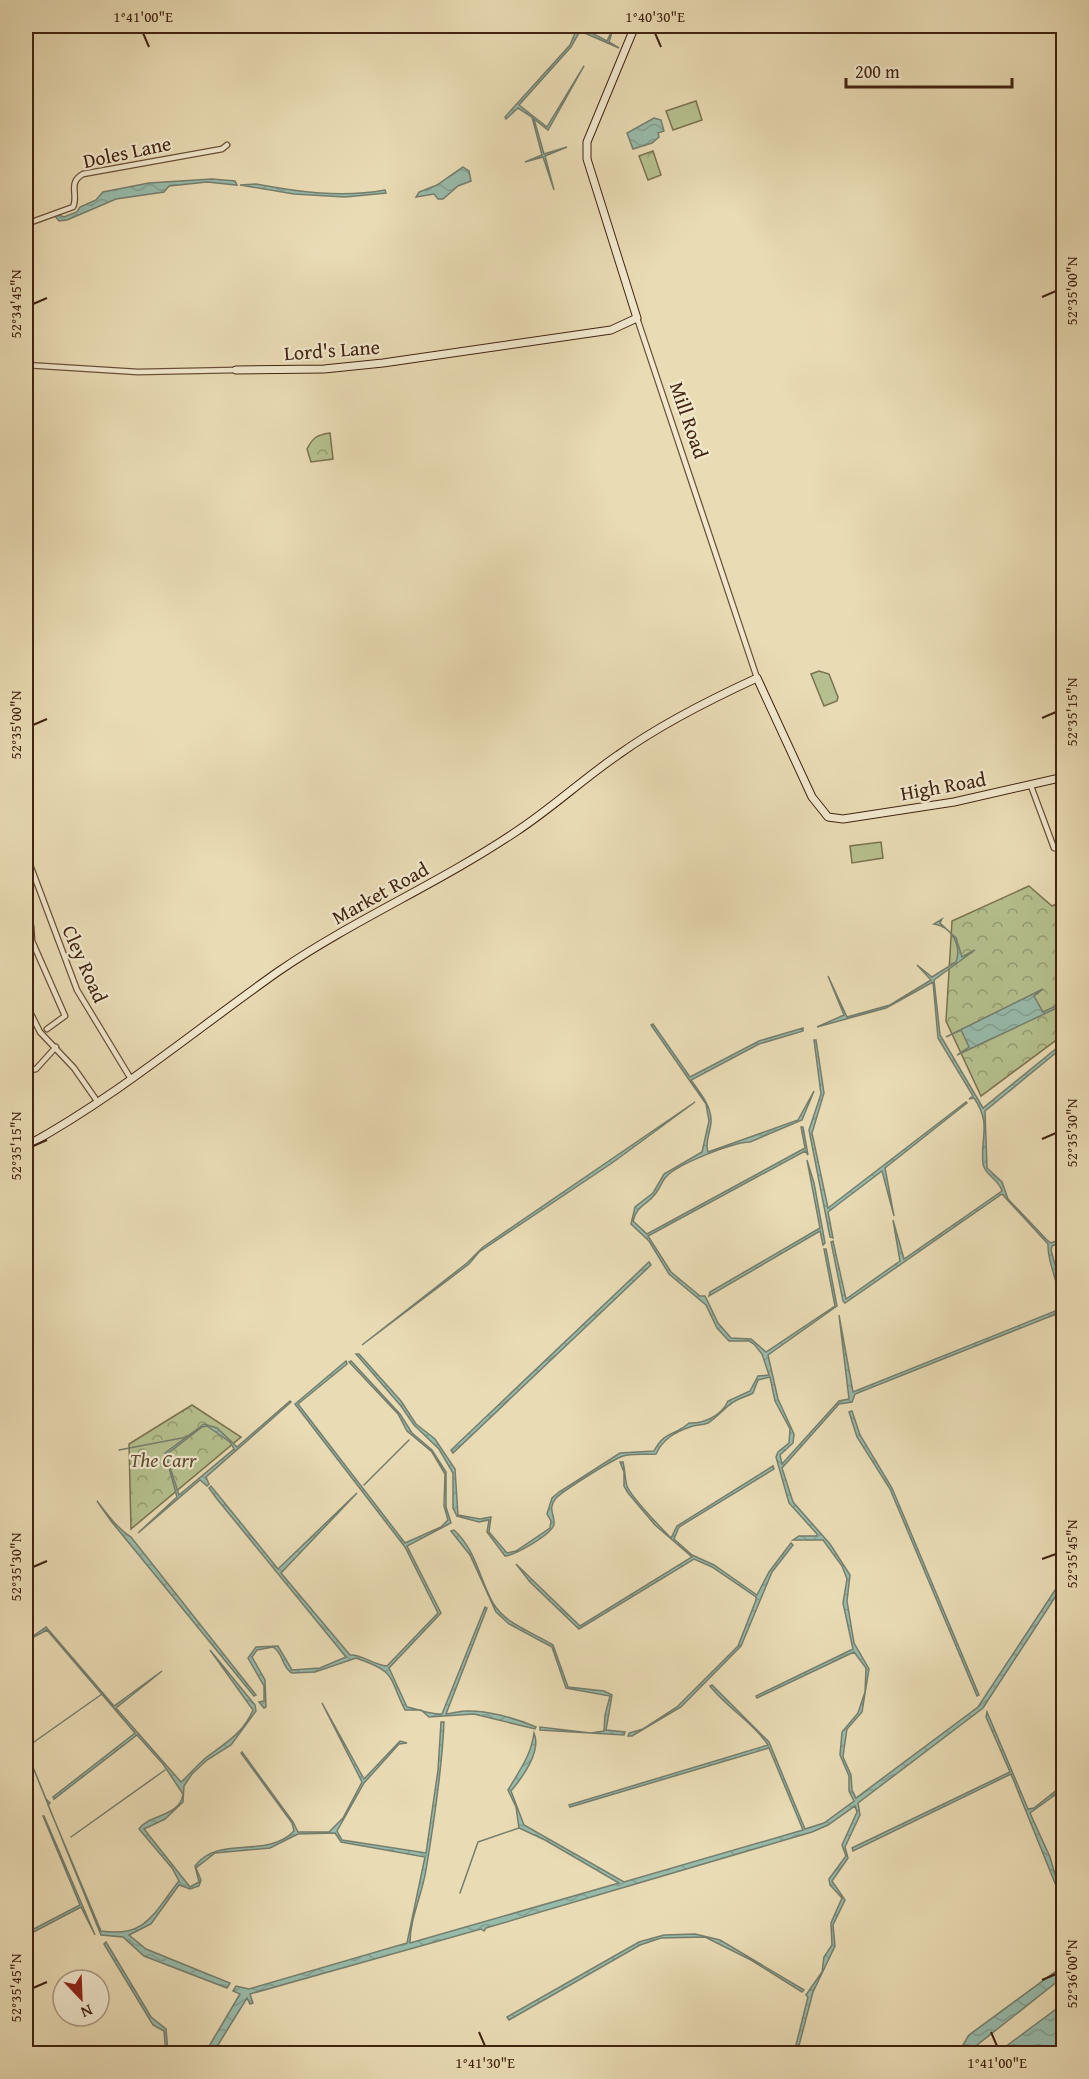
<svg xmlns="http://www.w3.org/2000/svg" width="1089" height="2079" font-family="'Gentium Book Plus',serif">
<defs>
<pattern id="forest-crowns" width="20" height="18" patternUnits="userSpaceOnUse" patternTransform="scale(1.5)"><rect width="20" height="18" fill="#b5c08e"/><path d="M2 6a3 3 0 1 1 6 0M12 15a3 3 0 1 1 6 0" fill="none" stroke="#959c73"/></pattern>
<pattern id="water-waves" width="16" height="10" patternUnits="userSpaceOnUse" patternTransform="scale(1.5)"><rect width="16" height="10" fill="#97bbab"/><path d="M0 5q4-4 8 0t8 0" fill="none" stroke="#83a092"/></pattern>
</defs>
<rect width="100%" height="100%" fill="#e9dbb4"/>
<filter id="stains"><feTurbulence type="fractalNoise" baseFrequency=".00333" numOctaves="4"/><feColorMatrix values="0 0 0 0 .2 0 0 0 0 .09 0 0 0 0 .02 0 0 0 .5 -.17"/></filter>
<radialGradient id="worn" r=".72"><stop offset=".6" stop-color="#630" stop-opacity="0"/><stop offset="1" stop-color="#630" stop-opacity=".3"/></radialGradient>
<g fill="url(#forest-crowns)" stroke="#7b724f" stroke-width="1.5">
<path d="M 653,151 L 661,175 L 648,180 L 639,156 Z"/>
<path d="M 330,433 L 333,459 L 311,462 L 307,449 C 313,437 317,435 330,433 Z"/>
<path d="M 1029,886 L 1052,906 L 1063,901 L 1063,1035 L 981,1096 L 946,1021 L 952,921 Z"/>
<path d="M 192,1405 L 241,1437 L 131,1529 L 129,1444 Z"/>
</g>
<g fill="#b5c08e" stroke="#7b724f" stroke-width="1.5">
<path d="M 696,101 L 702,120 L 673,130 L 666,111 Z"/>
<path d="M 819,671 L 829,674 L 838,697 L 837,701 L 824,706 L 811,674 Z"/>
<path d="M 881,842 L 883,858 L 852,863 L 850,846 Z"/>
</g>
<g fill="url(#water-waves)" stroke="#757e6d" stroke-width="1.5" fill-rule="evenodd">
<path d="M 578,26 L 607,41 L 614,26 L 609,42 L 619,48 L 580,31 L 571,47 L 519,105 L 547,127 L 584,66 L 548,130 L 534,119 L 544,154 L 567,147 L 545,156 L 554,190 L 543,157 L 525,162 L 542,155 L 532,117 L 518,108 L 506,119 L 505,117 L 570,45 Z"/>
<path d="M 654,118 L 661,120 L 664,131 L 658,133 L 659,137 L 652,143 L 633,149 L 627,133 Z"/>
<path d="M 463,167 L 469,171 L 471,181 L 458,186 L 443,199 L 438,199 L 434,194 L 416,197 L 419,192 L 437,185 Z"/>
<path d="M 212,179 L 235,181 L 237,185 L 207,182 L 169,186 L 164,192 L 116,199 L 67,220 L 59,221 L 55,216 L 26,227 L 56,214 L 64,217 L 77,212 L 80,207 L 96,200 L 103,192 L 149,183 Z"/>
<path d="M 256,184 C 298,192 342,198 385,190 L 386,193 L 345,197 L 294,194 L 240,185 Z"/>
<path d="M 942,919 L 940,923 L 956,938 L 962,957 L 975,950 L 934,980 L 940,1035 L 983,1108 L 1063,1043 L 1063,1047 L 985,1111 L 987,1168 L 1002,1182 L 1008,1199 L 1047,1240 L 1051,1243 L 1063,1238 L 1063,1241 L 1052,1246 L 1051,1250 L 1061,1287 L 1060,1313 L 1063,1322 L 1057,1314 L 1046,1318 L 855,1394 L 852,1402 L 839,1404 L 782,1468 L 793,1502 L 830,1544 L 850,1575 L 847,1601 L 854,1643 L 869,1669 L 862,1712 L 847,1729 L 844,1749 L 843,1757 L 851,1775 L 852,1790 L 856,1798 L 978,1707 L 1063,1578 L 1063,1585 L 983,1708 L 858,1803 L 860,1815 L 845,1847 L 848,1858 L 832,1881 L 845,1900 L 833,1925 L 835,1946 L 813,1992 L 797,2053 L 794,2053 L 808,1997 L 806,1995 L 822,1972 L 824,1957 L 832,1945 L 831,1923 L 842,1898 L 830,1885 L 829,1879 L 846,1856 L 842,1845 L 857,1812 L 855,1806 L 828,1825 L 812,1832 L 486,1928 L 484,1931 L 481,1929 L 250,1994 L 253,2003 L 250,2004 L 247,1998 L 213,2053 L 205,2053 L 240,1994 L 233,1991 L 236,1986 L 249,1989 L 407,1943 L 425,1857 L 341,1842 L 335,1833 L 298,1834 L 270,1848 L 215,1853 L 196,1868 L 201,1880 L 199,1886 L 190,1889 L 179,1885 L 151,1924 L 129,1935 L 146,1949 L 230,1983 L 227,1988 L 144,1956 L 123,1937 L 101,1935 L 26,1750 L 46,1799 L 50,1803 L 48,1805 L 101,1931 C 147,1938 154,1912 179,1881 L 172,1868 L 139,1829 C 149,1814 180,1817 183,1794 L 163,1764 L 137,1735 L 54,1799 L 53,1797 L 135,1733 L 47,1630 L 26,1641 L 46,1627 L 114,1706 L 162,1671 L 116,1708 L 181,1782 C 190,1774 198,1764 208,1756 C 226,1743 244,1732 253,1710 L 210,1650 L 255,1705 L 256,1711 L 231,1745 L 207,1760 L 192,1774 L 184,1786 L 183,1802 L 165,1819 L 144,1829 L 190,1887 L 199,1882 L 195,1866 C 219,1834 266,1860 294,1831 L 292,1823 L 241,1753 L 242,1752 L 293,1822 L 298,1832 L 329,1832 L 343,1818 L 362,1782 L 322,1703 L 364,1779 L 400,1741 L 407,1743 L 399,1744 L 364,1783 L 337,1831 L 342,1840 L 426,1853 L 438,1770 L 441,1722 L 444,1722 C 442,1771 434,1822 426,1870 C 422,1895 410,1918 410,1943 L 619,1883 L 545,1840 L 519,1828 L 516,1807 L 508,1790 C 519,1771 531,1756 534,1733 C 542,1751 522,1778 511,1791 L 524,1825 L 624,1882 L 803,1830 L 769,1748 L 570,1807 L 569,1805 L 768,1745 C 755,1724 726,1707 710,1686 L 712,1685 L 769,1742 L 805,1829 L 824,1823 L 854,1801 L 849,1791 L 849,1776 L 840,1755 L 842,1732 L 858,1713 L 865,1692 L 866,1668 L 854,1652 L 757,1698 L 756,1696 L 853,1649 L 843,1603 L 847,1579 L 842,1566 L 823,1540 L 793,1540 L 799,1536 L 816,1536 L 817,1534 L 789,1503 L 776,1457 L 778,1452 L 789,1443 L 790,1429 L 775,1401 L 770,1377 L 758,1380 L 753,1393 C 746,1397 739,1398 732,1403 C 724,1408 718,1417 708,1423 C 701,1426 696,1424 690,1427 C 675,1432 663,1439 656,1454 C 645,1455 633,1453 623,1456 C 612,1460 564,1490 556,1498 C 547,1509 555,1514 554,1524 C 553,1534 515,1555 505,1556 L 487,1532 L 489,1520 L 479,1522 L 457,1516 L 453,1508 L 453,1473 L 439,1449 L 414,1425 L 401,1406 L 356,1354 L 359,1354 L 401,1401 L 416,1424 L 435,1439 L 455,1469 L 458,1515 L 480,1519 L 491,1517 L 489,1532 L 507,1553 L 516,1551 L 550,1528 L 551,1521 L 547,1514 L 552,1498 L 559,1492 L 620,1453 L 654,1451 C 665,1430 675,1436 689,1423 C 704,1424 722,1415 728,1401 L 750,1391 L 758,1376 L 769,1375 L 762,1354 L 754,1344 L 749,1341 L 729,1341 L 717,1328 L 706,1305 L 669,1274 L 649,1241 L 631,1224 L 635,1207 L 653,1193 L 664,1174 L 702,1152 L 709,1121 L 706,1104 L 651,1025 L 653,1024 L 690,1077 L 759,1041 L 803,1028 L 803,1031 L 759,1044 L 691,1080 C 700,1093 710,1104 711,1119 C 712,1130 704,1141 708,1152 L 798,1120 L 814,1091 L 802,1120 L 750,1142 C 734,1142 677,1164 666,1177 C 662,1181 660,1188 656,1193 C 647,1206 638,1203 633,1221 L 647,1234 L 805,1148 L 801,1127 L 803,1127 L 808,1155 L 805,1151 L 648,1236 L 671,1272 L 700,1296 L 705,1296 L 718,1323 L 731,1338 L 751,1339 L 766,1352 L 835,1306 L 824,1249 L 826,1249 L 837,1306 L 768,1355 L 778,1399 L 794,1434 L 793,1443 L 780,1455 L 782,1464 L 839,1401 L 849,1399 L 839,1315 L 853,1392 L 1058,1310 C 1063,1287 1047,1266 1048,1244 L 1002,1194 L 845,1303 L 843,1301 L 831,1242 L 833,1241 L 846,1299 L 900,1261 L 893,1220 L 904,1259 L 1002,1191 C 999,1179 985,1176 983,1164 C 980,1138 992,1124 974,1098 L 969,1099 L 973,1096 L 938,1038 L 933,982 L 886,1008 L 817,1027 L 844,1015 L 828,976 L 847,1017 L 890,1005 L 931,980 L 917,965 L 932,977 L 956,962 C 962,946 951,926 934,924 Z"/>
<path d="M 1043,989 L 1034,996 L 1043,1012 L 1056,1006 L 1057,1008 L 957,1055 L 969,1047 L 961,1030 L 946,1037 Z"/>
<path d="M 814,1040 L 816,1040 L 824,1093 L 812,1133 L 828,1208 L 966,1102 L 967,1103 L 885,1168 L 894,1216 L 882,1171 L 828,1212 L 833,1238 L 830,1237 L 809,1130 L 821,1094 Z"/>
<path d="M 695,1102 L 612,1163 L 479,1252 L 469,1264 L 362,1345 L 467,1263 L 483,1247 Z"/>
<path d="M 807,1160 L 814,1183 L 825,1243 L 823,1245 L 820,1231 L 709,1296 L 710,1292 L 820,1228 Z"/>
<path d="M 649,1262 L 651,1265 L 453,1453 L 451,1450 Z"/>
<path d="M 346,1361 L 347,1364 L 298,1404 L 405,1543 L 441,1527 L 448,1520 L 444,1506 L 445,1474 L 432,1452 L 407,1431 L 398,1414 L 349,1362 L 351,1361 L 400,1414 L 412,1433 L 432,1450 L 446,1472 L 446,1507 L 451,1523 L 407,1546 L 441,1613 L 389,1668 L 407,1707 C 419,1709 430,1715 442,1714 L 485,1607 L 487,1608 L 446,1714 C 452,1714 458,1711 465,1711 C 487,1710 515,1718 536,1727 L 535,1729 L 474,1714 L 429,1717 L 421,1710 L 405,1710 C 388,1676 397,1672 356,1658 L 315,1672 L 292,1673 C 281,1667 284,1653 273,1647 L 257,1650 L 252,1657 L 265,1680 L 266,1707 L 264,1708 L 259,1702 L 264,1701 L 264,1686 L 248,1658 L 256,1647 L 278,1646 L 292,1670 L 320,1668 L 346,1657 L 217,1499 L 209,1488 L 211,1486 L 278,1569 L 357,1493 L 281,1573 L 350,1655 C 362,1654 373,1665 387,1666 L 438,1613 L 405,1547 L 295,1404 Z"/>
<path d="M 290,1401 L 291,1402 L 206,1477 L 209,1484 L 207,1486 L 200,1480 L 138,1533 L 177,1497 L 165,1453 L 204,1424 L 217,1428 L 237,1447 ZM 207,1426 L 230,1442 L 234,1449 L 179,1495 L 166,1455 L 202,1427 Z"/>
<path d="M 852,1411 L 860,1435 L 892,1488 L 979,1695 L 977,1696 L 890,1489 L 857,1437 L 849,1412 Z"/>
<path d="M 620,1462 L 623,1462 C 625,1470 625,1479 627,1486 C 631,1497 662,1529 671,1538 L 677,1526 L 773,1466 L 774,1469 L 679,1527 L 674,1539 L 692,1555 L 714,1565 L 757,1595 L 769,1572 L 791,1543 L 793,1545 L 772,1572 L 741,1646 L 681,1707 L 632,1736 L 628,1736 L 629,1733 L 643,1729 L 677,1707 L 738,1646 L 756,1600 L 756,1597 L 712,1567 L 694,1559 L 579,1629 L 530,1582 L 516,1564 L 580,1626 L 692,1557 L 655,1525 L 628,1493 L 624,1486 L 624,1472 Z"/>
<path d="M 97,1501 C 106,1513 118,1529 131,1537 L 256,1695 L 254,1696 L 111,1521 Z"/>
<path d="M 454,1530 C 476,1550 479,1578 493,1603 C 506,1625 533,1632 553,1645 L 568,1687 L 604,1691 L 612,1695 L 606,1730 L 625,1732 L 624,1735 L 540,1730 L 540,1727 L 591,1733 L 604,1731 L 605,1715 L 610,1696 L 566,1688 L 552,1647 L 509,1624 L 496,1612 L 470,1555 L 451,1531 Z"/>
<path d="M 987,1712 L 1028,1809 L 1034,1808 L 1063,1785 L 1063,1789 L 1030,1813 L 1050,1857 L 1063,1903 L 1011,1774 L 853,1851 L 852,1848 L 1010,1772 L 986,1717 Z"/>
<path d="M 43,1816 L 44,1816 L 95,1935 L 81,1907 L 26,1936 L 26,1933 L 80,1905 Z"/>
<path d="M 695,1934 L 720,1940 L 804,1990 L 802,1992 L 751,1960 L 705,1937 L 661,1938 L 640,1945 L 509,2020 L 507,2017 L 639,1942 L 664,1935 Z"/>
<path d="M 106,1942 L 151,2017 L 166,2029 L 168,2053 L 166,2053 L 164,2031 L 153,2025 L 104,1944 Z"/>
<path d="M 1063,1966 L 1063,1977 L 967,2053 L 958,2053 L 969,2035 Z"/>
<path d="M 1063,2004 L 1063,2053 L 997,2053 Z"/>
</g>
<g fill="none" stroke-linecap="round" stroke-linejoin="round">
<g stroke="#757e6d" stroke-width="1.5">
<path d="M 119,1450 L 187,1437"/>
<path d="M 364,1485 L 409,1440"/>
<path d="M 34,1742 L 102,1694"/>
<path d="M 71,1837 L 165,1770"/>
<path d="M 460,1893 L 478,1842 L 519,1828"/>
</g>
<defs>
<g id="street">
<path d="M 26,224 L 73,207 C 79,195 67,183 83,174 L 222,149 L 227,145"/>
<path d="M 637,318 L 757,678"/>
<path d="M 26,365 L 138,372 L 236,370"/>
<path d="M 1031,786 L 1054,848 L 1064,851"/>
<path d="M 26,854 L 77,990 L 131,1079"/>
<path d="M 26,913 L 31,926 L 32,941 L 65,1016 L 47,1029"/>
<path d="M 26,1004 L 40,1032 L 74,1068 L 97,1101"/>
<path d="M 26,1071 L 36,1069 L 56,1047"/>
</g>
<g id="secondary">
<path d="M 236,370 L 324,369 L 383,363 L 611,330 L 637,318 L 587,159 L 587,142 L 635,26"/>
<path d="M 26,1146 C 116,1097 195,1030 279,971 C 355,919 440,883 517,831 C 552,808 583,779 618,755 C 661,724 709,700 757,678 L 812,797 L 828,817 L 843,819 L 954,802 L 1064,777"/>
</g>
</defs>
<use href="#street" stroke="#6b5139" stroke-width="7"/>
<use href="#secondary" stroke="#412310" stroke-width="9"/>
<use href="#street" stroke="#f1e8ce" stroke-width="4.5"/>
<use href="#secondary" stroke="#f1e8ce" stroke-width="7"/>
</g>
<path fill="none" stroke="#412310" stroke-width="2" d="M 143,33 L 149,47M 655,33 L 661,47M 1042,297 L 1056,291M 33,304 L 47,298M 1042,718 L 1056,712M 33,725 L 47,719M 1042,1139 L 1056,1133M 33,1146 L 47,1140M 1042,1559 L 1056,1554M 33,1567 L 47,1561M 1042,1980 L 1056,1974M 33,1988 L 47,1982M 479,2032 L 485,2046M 991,2032 L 997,2046"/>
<g text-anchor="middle" stroke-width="4.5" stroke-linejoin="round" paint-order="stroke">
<g font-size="20" fill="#412310" stroke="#f1e8ce">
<text transform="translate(127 152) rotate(-12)" y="7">Doles Lane</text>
<text transform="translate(332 350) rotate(-4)" y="7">Lord's Lane</text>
<text transform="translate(689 420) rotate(71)" y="7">Mill Road</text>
<text transform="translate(943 786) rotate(-10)" y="7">High Road</text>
<text transform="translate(380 893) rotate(-29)" y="7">Market Road</text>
<text transform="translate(85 964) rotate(66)" y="7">Cley Road</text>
</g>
<g font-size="20" font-style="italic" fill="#5e4a30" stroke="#f1e8ce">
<text x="163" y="1467">The Carr</text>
</g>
</g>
<rect width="1089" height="2079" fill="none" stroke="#e9dbb4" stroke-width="66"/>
<g transform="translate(81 1998) rotate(157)"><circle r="28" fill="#f1e8ce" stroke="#ab9982" stroke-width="1.5"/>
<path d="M0-4.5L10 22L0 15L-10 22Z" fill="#8f2418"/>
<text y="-9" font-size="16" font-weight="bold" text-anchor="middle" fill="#412310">N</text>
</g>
<path d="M846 78v9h166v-9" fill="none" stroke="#412310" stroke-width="3"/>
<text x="855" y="78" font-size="18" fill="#412310" stroke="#f1e8ce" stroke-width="4.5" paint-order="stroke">200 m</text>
<rect x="33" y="33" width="1023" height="2013" fill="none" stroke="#412310" stroke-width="2"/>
<g font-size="15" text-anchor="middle" fill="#412310">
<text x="143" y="22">1°41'00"E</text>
<text x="655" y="22">1°40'30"E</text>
<text transform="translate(1072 291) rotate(-90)" y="5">52°35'00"N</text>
<text transform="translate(16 304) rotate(-90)" y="5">52°34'45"N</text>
<text transform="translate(1072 712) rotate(-90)" y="5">52°35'15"N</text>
<text transform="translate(16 725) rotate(-90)" y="5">52°35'00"N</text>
<text transform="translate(1072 1133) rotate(-90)" y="5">52°35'30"N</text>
<text transform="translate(16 1146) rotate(-90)" y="5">52°35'15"N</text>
<text transform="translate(1072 1554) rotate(-90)" y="5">52°35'45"N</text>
<text transform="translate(16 1567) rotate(-90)" y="5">52°35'30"N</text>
<text transform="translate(1072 1974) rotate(-90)" y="5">52°36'00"N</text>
<text transform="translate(16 1988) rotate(-90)" y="5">52°35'45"N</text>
<text x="485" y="2068">1°41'30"E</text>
<text x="997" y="2068">1°41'00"E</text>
</g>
<rect width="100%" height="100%" filter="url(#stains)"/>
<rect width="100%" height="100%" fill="url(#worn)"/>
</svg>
